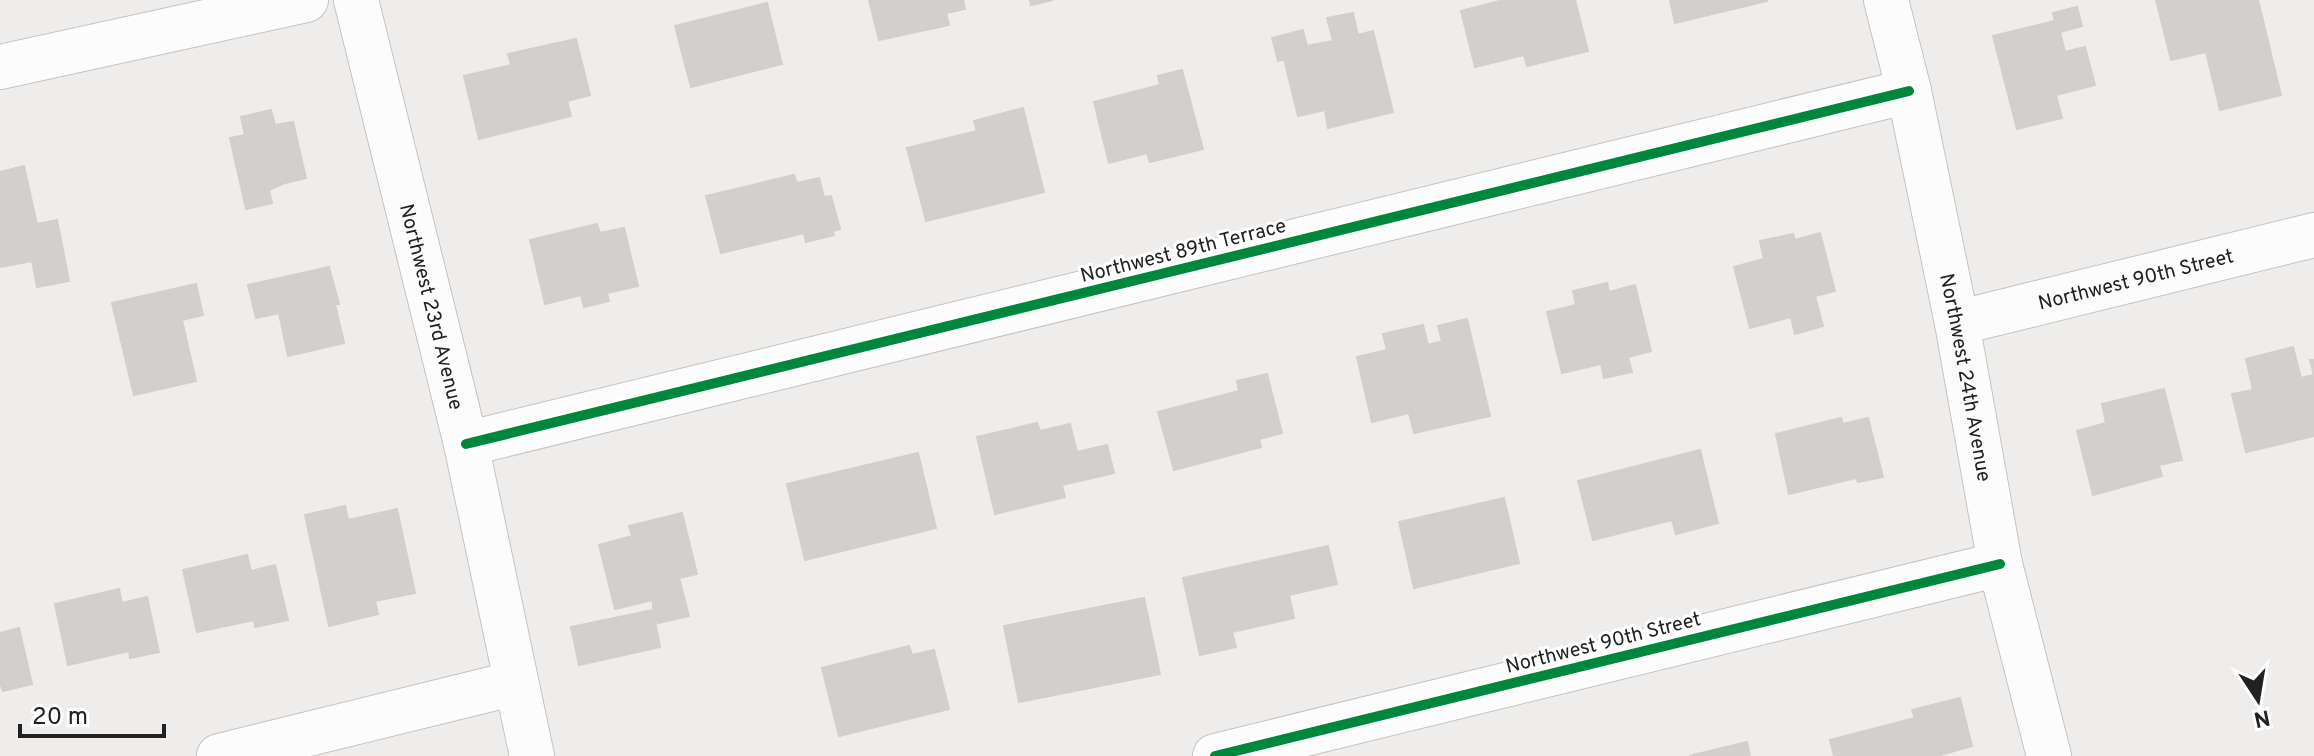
<svg xmlns="http://www.w3.org/2000/svg" width="2314" height="756" font-family="Overpass,sans-serif">
<rect width="100%" height="100%" fill="#efedeb"/>
<g fill="#d2cfcd" stroke="#d2cfcc" stroke-width="2">
<path d="M 869,0 L 963,0 L 965,9 L 946,13 L 949,25 L 879,40 Z"/>
<path d="M 1030,0 L 1053,0 L 1031,5 Z"/>
<path d="M 1503,0 L 1575,0 L 1588,51 L 1527,66 L 1524,55 L 1475,67 L 1461,11 Z"/>
<path d="M 1670,0 L 1766,0 L 1767,1 L 1675,23 Z"/>
<path d="M 2156,0 L 2258,0 L 2281,95 L 2220,110 L 2206,52 L 2171,60 Z"/>
<path d="M 767,3 L 782,64 L 691,87 L 675,26 Z"/>
<path d="M 2077,7 L 2082,26 L 2060,32 L 2065,52 L 2085,47 L 2095,85 L 2056,95 L 2062,118 L 2017,129 L 1993,36 L 2055,21 L 2053,13 Z"/>
<path d="M 1353,13 L 1358,35 L 1373,31 L 1393,112 L 1328,128 L 1325,110 L 1298,116 L 1284,59 L 1278,61 L 1272,38 L 1303,30 L 1307,46 L 1333,41 L 1327,18 Z"/>
<path d="M 576,39 L 590,95 L 567,101 L 571,116 L 479,139 L 464,76 L 511,65 L 508,54 Z"/>
<path d="M 1182,70 L 1203,149 L 1150,162 L 1147,153 L 1109,163 L 1094,102 L 1160,85 L 1158,76 Z"/>
<path d="M 1023,108 L 1044,192 L 926,221 L 907,148 L 977,131 L 974,121 Z"/>
<path d="M 271,110 L 275,125 L 293,122 L 306,178 L 285,183 L 269,190 L 272,203 L 246,209 L 230,138 L 245,135 L 241,117 Z"/>
<path d="M 24,166 L 37,224 L 57,220 L 69,281 L 37,287 L 32,261 L 0,267 L 0,172 Z"/>
<path d="M 794,175 L 797,183 L 819,178 L 824,197 L 831,196 L 840,229 L 833,231 L 834,235 L 806,242 L 804,233 L 721,253 L 706,196 Z"/>
<path d="M 597,224 L 600,233 L 624,228 L 638,286 L 607,293 L 609,301 L 584,307 L 581,295 L 545,304 L 530,240 Z"/>
<path d="M 1820,233 L 1835,291 L 1815,296 L 1823,326 L 1795,334 L 1791,317 L 1750,328 L 1734,267 L 1764,259 L 1760,241 L 1793,234 L 1795,240 Z"/>
<path d="M 329,267 L 339,304 L 335,304 L 344,343 L 288,356 L 279,313 L 256,318 L 248,285 Z"/>
<path d="M 1607,283 L 1609,292 L 1635,285 L 1651,351 L 1628,357 L 1632,372 L 1604,378 L 1601,364 L 1562,373 L 1547,312 L 1576,305 L 1573,291 Z"/>
<path d="M 196,284 L 203,315 L 182,320 L 196,381 L 134,395 L 112,303 Z"/>
<path d="M 1467,319 L 1490,416 L 1414,433 L 1409,413 L 1372,422 L 1357,357 L 1387,350 L 1383,334 L 1423,325 L 1428,345 L 1442,341 L 1438,326 Z"/>
<path d="M 2293,347 L 2301,378 L 2314,375 L 2310,360 L 2314,360 L 2314,436 L 2246,452 L 2232,394 L 2253,390 L 2246,359 Z"/>
<path d="M 1267,374 L 1282,433 L 1259,439 L 1261,447 L 1174,470 L 1158,412 L 1239,391 L 1237,381 Z"/>
<path d="M 2164,389 L 2182,460 L 2159,465 L 2162,476 L 2093,495 L 2077,431 L 2106,423 L 2102,404 Z"/>
<path d="M 1841,418 L 1843,424 L 1868,418 L 1883,477 L 1858,482 L 1856,478 L 1789,494 L 1776,434 Z"/>
<path d="M 1037,423 L 1040,431 L 1070,424 L 1077,452 L 1107,445 L 1114,473 L 1062,485 L 1065,497 L 995,514 L 977,437 Z"/>
<path d="M 1700,450 L 1718,523 L 1676,534 L 1672,520 L 1593,540 L 1578,481 Z"/>
<path d="M 918,453 L 936,528 L 805,560 L 787,484 Z"/>
<path d="M 1504,498 L 1519,563 L 1414,588 L 1399,522 Z"/>
<path d="M 345,506 L 348,520 L 397,509 L 415,593 L 375,601 L 378,614 L 329,626 L 305,515 Z"/>
<path d="M 682,513 L 697,574 L 679,578 L 689,616 L 658,623 L 653,610 L 653,600 L 615,609 L 599,545 L 632,536 L 629,526 Z"/>
<path d="M 1328,546 L 1337,584 L 1289,595 L 1294,618 L 1232,632 L 1236,647 L 1200,655 L 1183,578 Z"/>
<path d="M 247,555 L 251,571 L 275,565 L 288,620 L 255,627 L 254,620 L 197,632 L 183,570 Z"/>
<path d="M 119,589 L 122,603 L 147,597 L 159,652 L 130,658 L 129,651 L 68,665 L 55,604 Z"/>
<path d="M 1144,598 L 1160,674 L 1019,702 L 1004,626 Z"/>
<path d="M 653,610 L 660,647 L 579,665 L 571,627 Z"/>
<path d="M 19,628 L 32,684 L 3,691 L 0,683 L 0,633 Z"/>
<path d="M 909,646 L 912,655 L 934,650 L 949,709 L 839,736 L 822,668 Z"/>
<path d="M 1960,698 L 1972,746 L 1937,756 L 1834,756 L 1830,740 L 1915,718 L 1912,710 Z"/>
<path d="M 1747,742 L 1750,756 L 1689,756 Z"/>
</g>
<g fill="none" stroke-linecap="round" stroke-linejoin="round">
<defs>
<g id="minor">
<path id="s1" d="M 356,0 L 466,444 L 532,756"/>
<path id="s2" d="M 1886,0 L 1909,91 L 1957,323 L 2000,564 L 2049,756"/>
<path d="M 0,67 L 306,0"/>
<path id="s3" d="M 1957,323 L 2314,235"/>
<path d="M 466,444 L 1909,91"/>
<path d="M 219,756 L 515,683"/>
<path d="M 1215,756 L 2000,564"/>
</g>
</defs>
<use href="#minor" stroke="#c5c4c3" stroke-width="46"/>
<use href="#minor" stroke="#fdfcfc" stroke-width="44"/>
<defs>
<g id="cycleway">
<path d="M 466,444 L 1909,91"/>
<path d="M 1215,756 L 2000,564"/>
</g>
</defs>
<use href="#cycleway" stroke="#fff" stroke-width="15"/>
<use href="#cycleway" stroke="#00873e" stroke-width="10"/>
</g>
<g text-anchor="middle" stroke-width="6" stroke-linejoin="round" paint-order="stroke">
<g font-size="20" fill="#212121" stroke="#fff">
<text transform="translate(1183 250) rotate(-14)" y="7">Northwest 89th Terrace</text>
<text dy="7" stroke="none"><textPath href="#s3" startOffset="184">Northwest 90th Street</textPath></text>
<text dy="7" stroke="none"><textPath href="#s1" startOffset="316">Northwest 23rd Avenue</textPath></text>
<text dy="7" stroke="none"><textPath href="#s2" startOffset="386">Northwest 24th Avenue</textPath></text>
<text transform="translate(1603 642) rotate(-14)" y="7">Northwest 90th Street</text>
</g>
</g>
<g transform="translate(2258 700) rotate(168)" stroke="#ffffff" stroke-width="6" paint-order="stroke">
<path d="M0-6L14 30L0 20L-14 30Z" fill="#212121"/>
<text y="-12" font-size="22" font-weight="bold" text-anchor="middle" fill="#212121">N</text>
</g>
<path d="M20 724v12h144v-12" fill="none" stroke="#212121" stroke-width="4"/>
<text x="32" y="724" font-size="24" fill="#212121" stroke="#ffffff" stroke-width="6" paint-order="stroke">20 m</text>
</svg>
